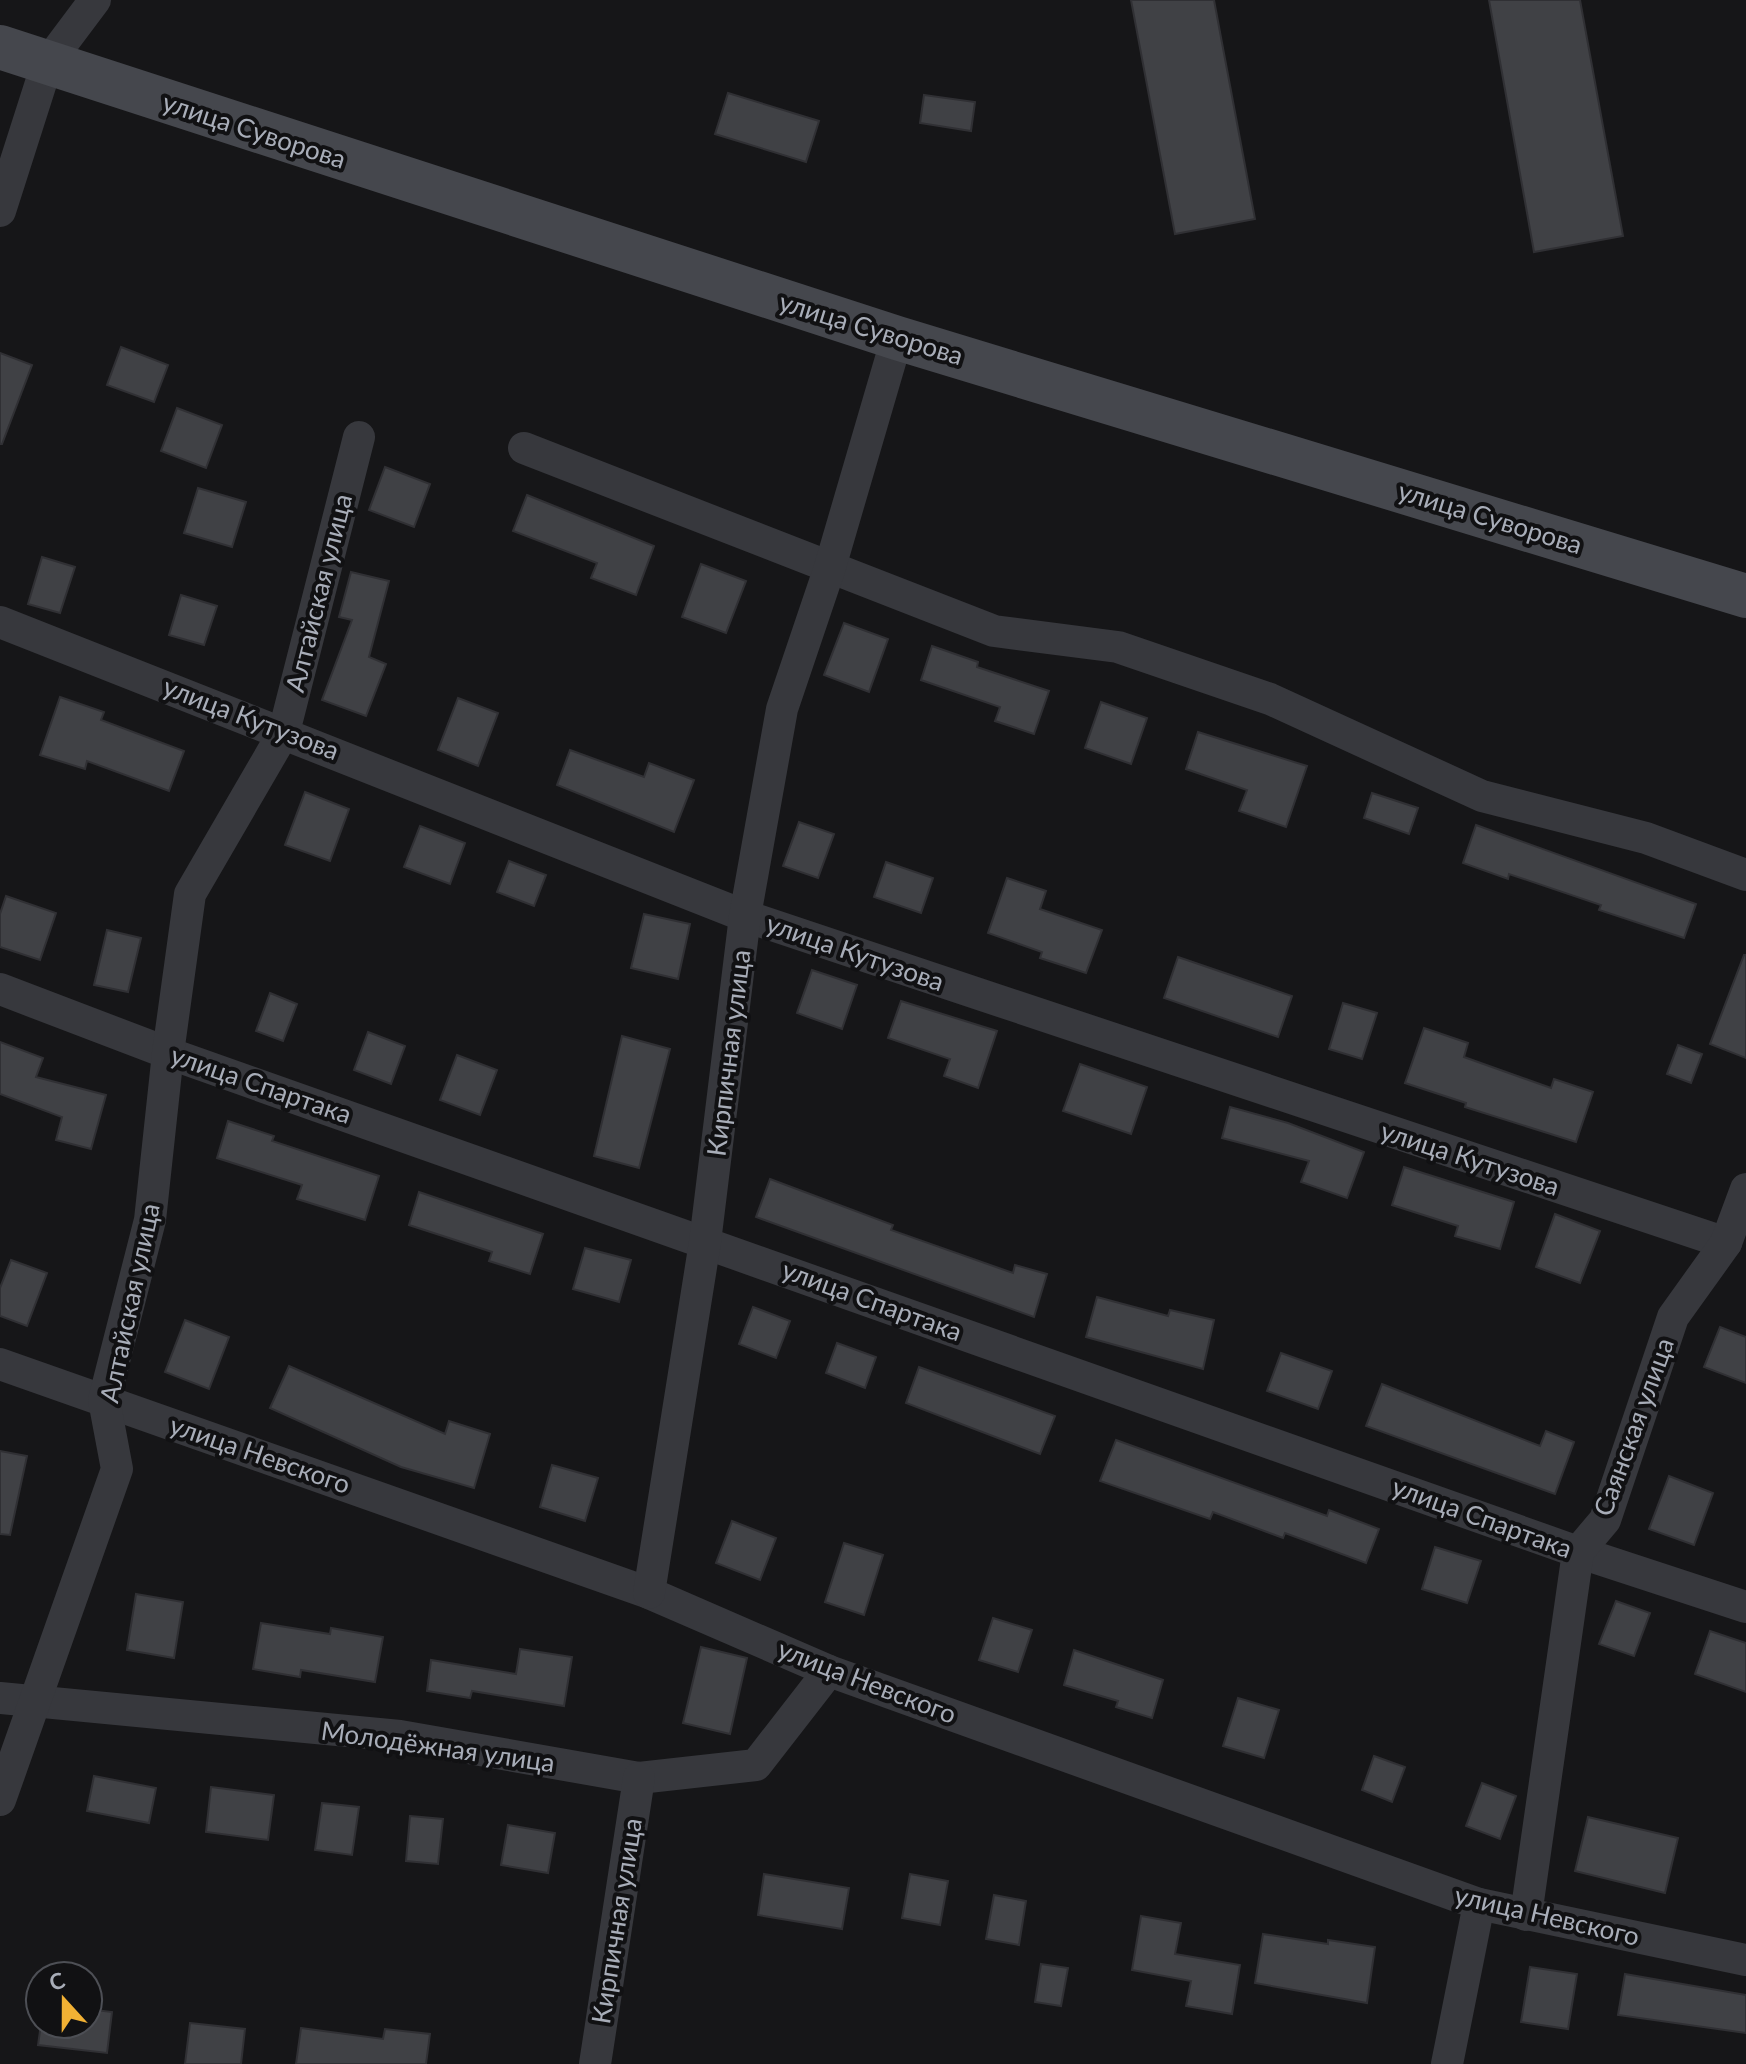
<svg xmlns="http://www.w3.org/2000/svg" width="1746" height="2064" font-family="Lato,sans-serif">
<rect width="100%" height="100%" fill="#161618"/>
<g fill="#404145" stroke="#303034" stroke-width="2">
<path d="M 1131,0 L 1214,0 L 1255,219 L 1175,234 Z"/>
<path d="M 1489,0 L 1580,0 L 1623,236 L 1534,252 Z"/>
<path d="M 728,93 L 819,121 L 806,162 L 715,134 Z"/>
<path d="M 924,95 L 975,102 L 971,131 L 920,123 Z"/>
<path d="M 121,347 L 168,365 L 154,402 L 107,385 Z"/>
<path d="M 0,353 L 32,365 L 2,444 L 0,444 Z"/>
<path d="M 177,408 L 222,425 L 206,468 L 161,451 Z"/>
<path d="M 385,467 L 430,484 L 414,527 L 369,510 Z"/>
<path d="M 198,488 L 246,502 L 232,547 L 184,533 Z"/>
<path d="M 527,495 L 654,546 L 636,595 L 591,578 L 597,563 L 513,531 Z"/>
<path d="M 42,557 L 75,567 L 60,613 L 28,604 Z"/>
<path d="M 701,564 L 746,581 L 726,633 L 682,617 Z"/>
<path d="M 351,572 L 389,581 L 369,657 L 386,664 L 366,716 L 322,700 L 352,620 L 339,617 Z"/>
<path d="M 181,595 L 217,606 L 204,645 L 169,635 Z"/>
<path d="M 844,623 L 888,639 L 869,692 L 824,675 Z"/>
<path d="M 932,646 L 978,662 L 977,667 L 1049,691 L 1034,734 L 995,721 L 1000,707 L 921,680 Z"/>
<path d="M 60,697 L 104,712 L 101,720 L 184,751 L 169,791 L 87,761 L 85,769 L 40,755 Z"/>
<path d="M 458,698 L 498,713 L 478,766 L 438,750 Z"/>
<path d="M 1101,702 L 1147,718 L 1131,764 L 1085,748 Z"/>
<path d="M 1198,732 L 1307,766 L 1286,827 L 1239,811 L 1247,790 L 1186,769 Z"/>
<path d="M 570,750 L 644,777 L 649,763 L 694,780 L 674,832 L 557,785 Z"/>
<path d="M 305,792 L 349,809 L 330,861 L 285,845 Z"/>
<path d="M 1372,793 L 1418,808 L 1409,834 L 1364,818 Z"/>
<path d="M 799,822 L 834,834 L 818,878 L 783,866 Z"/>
<path d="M 1476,825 L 1696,904 L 1684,938 L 1599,910 L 1601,905 L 1509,874 L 1508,879 L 1463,863 Z"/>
<path d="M 420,826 L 465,843 L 450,884 L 404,867 Z"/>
<path d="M 509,861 L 546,875 L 534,906 L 497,892 Z"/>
<path d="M 886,862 L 933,878 L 921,913 L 874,897 Z"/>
<path d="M 1007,878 L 1046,891 L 1040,909 L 1102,930 L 1086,973 L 1040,958 L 1042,952 L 988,933 Z"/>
<path d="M 6,896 L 56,913 L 40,960 L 0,947 L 0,914 Z"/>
<path d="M 644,914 L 690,924 L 678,979 L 631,968 Z"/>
<path d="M 107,930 L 141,938 L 128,992 L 94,985 Z"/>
<path d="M 1744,955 L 1746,955 L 1746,1058 L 1710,1044 Z"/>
<path d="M 1178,957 L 1292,996 L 1278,1037 L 1164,998 Z"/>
<path d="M 812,970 L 857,985 L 842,1029 L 797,1013 Z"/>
<path d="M 270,993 L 297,1004 L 283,1041 L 256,1031 Z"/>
<path d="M 901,1001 L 997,1031 L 978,1088 L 944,1076 L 950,1059 L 888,1038 Z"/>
<path d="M 1343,1003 L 1377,1013 L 1362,1059 L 1329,1049 Z"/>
<path d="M 1424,1028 L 1468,1043 L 1464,1057 L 1551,1088 L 1554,1079 L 1593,1092 L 1576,1142 L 1465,1107 L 1466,1103 L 1405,1083 Z"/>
<path d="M 368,1032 L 405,1046 L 391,1084 L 354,1070 Z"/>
<path d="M 622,1036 L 670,1049 L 639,1168 L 594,1156 Z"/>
<path d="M 0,1042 L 43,1058 L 36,1077 L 106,1095 L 91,1149 L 56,1140 L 62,1117 L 0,1094 Z"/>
<path d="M 1678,1045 L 1702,1054 L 1691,1083 L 1667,1074 Z"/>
<path d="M 457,1055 L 497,1070 L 480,1115 L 440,1100 Z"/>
<path d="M 1080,1064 L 1147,1087 L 1131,1134 L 1063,1111 Z"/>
<path d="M 1230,1107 L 1288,1123 L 1364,1152 L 1347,1198 L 1301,1182 L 1309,1161 L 1222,1138 Z"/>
<path d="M 228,1121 L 274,1136 L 272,1141 L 379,1176 L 365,1220 L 297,1199 L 302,1185 L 217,1158 Z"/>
<path d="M 1404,1167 L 1514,1202 L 1500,1249 L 1455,1236 L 1458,1226 L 1392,1205 Z"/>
<path d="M 770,1179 L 893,1225 L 891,1230 L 1013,1273 L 1015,1265 L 1047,1274 L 1034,1317 L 756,1217 Z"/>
<path d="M 419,1192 L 543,1234 L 530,1274 L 489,1261 L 492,1252 L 409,1225 Z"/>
<path d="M 1555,1214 L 1600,1231 L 1580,1283 L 1536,1267 Z"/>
<path d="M 585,1248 L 631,1260 L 619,1302 L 573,1289 Z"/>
<path d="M 11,1260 L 47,1273 L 27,1326 L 0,1316 L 0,1288 Z"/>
<path d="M 1097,1297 L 1168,1316 L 1170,1310 L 1214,1320 L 1203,1369 L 1086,1337 Z"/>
<path d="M 753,1307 L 790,1321 L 776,1358 L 739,1344 Z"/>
<path d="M 185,1320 L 229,1337 L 209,1389 L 165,1372 Z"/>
<path d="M 1720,1327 L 1746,1337 L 1746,1383 L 1704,1367 Z"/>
<path d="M 837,1343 L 876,1357 L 865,1388 L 826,1373 Z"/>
<path d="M 1281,1353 L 1332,1371 L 1318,1409 L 1267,1391 Z"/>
<path d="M 289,1366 L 445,1434 L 449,1421 L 490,1434 L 474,1488 L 401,1467 L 270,1408 Z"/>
<path d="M 919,1367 L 1055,1416 L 1040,1454 L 906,1403 Z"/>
<path d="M 1382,1384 L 1540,1446 L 1546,1431 L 1574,1442 L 1555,1494 L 1366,1426 Z"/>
<path d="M 1116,1440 L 1327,1516 L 1329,1510 L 1379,1529 L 1366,1563 L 1285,1533 L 1283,1538 L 1213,1512 L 1210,1519 L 1100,1481 Z"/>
<path d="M 0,1451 L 27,1456 L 10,1535 L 0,1534 Z"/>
<path d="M 552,1465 L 598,1478 L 585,1521 L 540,1507 Z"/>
<path d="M 1669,1476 L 1713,1493 L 1694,1545 L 1649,1529 Z"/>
<path d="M 732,1521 L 776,1538 L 760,1580 L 716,1563 Z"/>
<path d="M 844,1543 L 883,1555 L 864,1615 L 825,1602 Z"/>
<path d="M 1435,1547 L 1481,1561 L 1467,1603 L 1422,1589 Z"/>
<path d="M 136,1594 L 183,1602 L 174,1658 L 127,1650 Z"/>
<path d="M 1616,1601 L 1650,1613 L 1634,1656 L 1599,1644 Z"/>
<path d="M 993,1618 L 1032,1630 L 1018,1672 L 979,1660 Z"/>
<path d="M 261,1623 L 330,1634 L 331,1628 L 383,1637 L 375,1682 L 301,1670 L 300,1677 L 253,1669 Z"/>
<path d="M 1710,1631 L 1746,1643 L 1746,1692 L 1695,1674 Z"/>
<path d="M 701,1647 L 747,1658 L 730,1734 L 683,1723 Z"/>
<path d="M 520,1649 L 572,1657 L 564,1706 L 472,1691 L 470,1698 L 427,1691 L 431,1660 L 516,1674 Z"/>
<path d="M 1074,1650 L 1163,1680 L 1152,1718 L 1116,1707 L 1118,1701 L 1064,1685 Z"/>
<path d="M 1238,1698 L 1279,1710 L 1264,1758 L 1223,1746 Z"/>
<path d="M 1374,1756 L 1405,1767 L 1392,1802 L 1362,1790 Z"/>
<path d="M 94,1776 L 156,1788 L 149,1823 L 87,1811 Z"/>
<path d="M 1482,1783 L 1516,1796 L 1500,1839 L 1466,1826 Z"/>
<path d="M 211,1787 L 274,1795 L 268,1840 L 206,1832 Z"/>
<path d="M 322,1803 L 359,1807 L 352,1855 L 315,1850 Z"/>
<path d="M 410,1816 L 443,1819 L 438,1864 L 406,1861 Z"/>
<path d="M 1588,1817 L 1678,1838 L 1665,1893 L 1575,1871 Z"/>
<path d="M 508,1825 L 555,1833 L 548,1873 L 501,1865 Z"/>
<path d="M 764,1874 L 849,1888 L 842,1929 L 758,1915 Z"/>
<path d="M 910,1874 L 948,1881 L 940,1925 L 902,1918 Z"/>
<path d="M 994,1895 L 1026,1901 L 1019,1945 L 986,1939 Z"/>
<path d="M 1141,1916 L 1181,1923 L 1175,1954 L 1240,1965 L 1232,2014 L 1186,2006 L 1191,1981 L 1132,1970 Z"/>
<path d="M 1263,1934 L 1328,1944 L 1328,1940 L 1375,1947 L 1367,2003 L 1255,1983 Z"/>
<path d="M 1041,1964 L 1068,1968 L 1061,2006 L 1035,2002 Z"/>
<path d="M 1530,1967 L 1577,1974 L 1568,2029 L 1521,2022 Z"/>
<path d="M 1625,1974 L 1746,1995 L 1746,2033 L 1618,2015 Z"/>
<path d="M 88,2009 L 112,2012 L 107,2053 L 38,2045 L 41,2024 L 88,2024 Z"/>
<path d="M 190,2023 L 245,2029 L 241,2064 L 185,2064 Z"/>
<path d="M 301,2028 L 383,2039 L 385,2029 L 430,2034 L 426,2064 L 296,2064 Z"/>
</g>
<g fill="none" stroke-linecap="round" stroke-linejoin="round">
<g stroke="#37383d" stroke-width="32">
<path d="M 0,211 L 47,64 L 95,0"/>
<path d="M 524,448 L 994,631 L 1118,647 L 1270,699 L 1482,796 L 1646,838 L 1746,875"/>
<path d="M 0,622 L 745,916 L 1726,1243"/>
<path d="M 0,989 L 168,1053 L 1578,1552 L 1746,1607"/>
<path d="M 0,1364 L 649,1593 L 829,1671 L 1479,1904 L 1746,1960"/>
<path d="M 649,1593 L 705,1242 L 745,916 L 782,709 L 830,567 L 897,338"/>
<path d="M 0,1698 L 400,1736 L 639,1778 L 756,1765 L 829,1671"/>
<path d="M 0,1800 L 117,1469 L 104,1400 L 150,1220 L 168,1053 L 190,894 L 284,732 L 359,437"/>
<path d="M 1526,1915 L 1578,1552 L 1605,1520 L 1673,1317 L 1726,1243 L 1746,1189"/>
<path d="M 595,2064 L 639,1778"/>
<path d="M 1447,2064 L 1479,1904"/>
</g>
<path stroke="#45474d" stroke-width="44" d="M 0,47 L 897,338 L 1746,596"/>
</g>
<g text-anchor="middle" stroke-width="8" stroke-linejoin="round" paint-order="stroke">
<g font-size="26" fill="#a8adb8" stroke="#111113">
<text transform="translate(254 131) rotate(18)" y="9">улица Суворова</text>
<text transform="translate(871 329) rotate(17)" y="9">улица Суворова</text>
<text transform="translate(1490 518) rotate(17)" y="9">улица Суворова</text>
<text transform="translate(319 593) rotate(-76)" y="9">Алтайская улица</text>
<text transform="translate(251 719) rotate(21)" y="9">улица Кутузова</text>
<text transform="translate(855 953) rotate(19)" y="9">улица Кутузова</text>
<text transform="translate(729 1053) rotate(-83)" y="9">Кирпичная улица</text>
<text transform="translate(261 1085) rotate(19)" y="9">улица Спартака</text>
<text transform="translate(1470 1159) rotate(18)" y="9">улица Кутузова</text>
<text transform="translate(872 1301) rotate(20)" y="9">улица Спартака</text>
<text transform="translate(130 1303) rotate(-78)" y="9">Алтайская улица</text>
<text transform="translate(1634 1427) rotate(-70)" y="9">Саянская улица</text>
<text transform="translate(260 1455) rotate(19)" y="9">улица Невского</text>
<text transform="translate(1482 1518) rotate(20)" y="9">улица Спартака</text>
<text transform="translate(867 1682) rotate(21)" y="9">улица Невского</text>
<text transform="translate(438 1747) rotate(8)" y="9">Молодёжная улица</text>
<text transform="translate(1547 1916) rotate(13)" y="9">улица Невского</text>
<text transform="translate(617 1921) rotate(-81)" y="9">Кирпичная улица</text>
</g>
</g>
<g transform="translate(64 2000) rotate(339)"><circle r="38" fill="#111113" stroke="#4d4f55" stroke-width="2"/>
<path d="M0-6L14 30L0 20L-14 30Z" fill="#f2b134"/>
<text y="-12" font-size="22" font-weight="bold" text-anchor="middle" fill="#a8adb8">С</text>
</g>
</svg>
